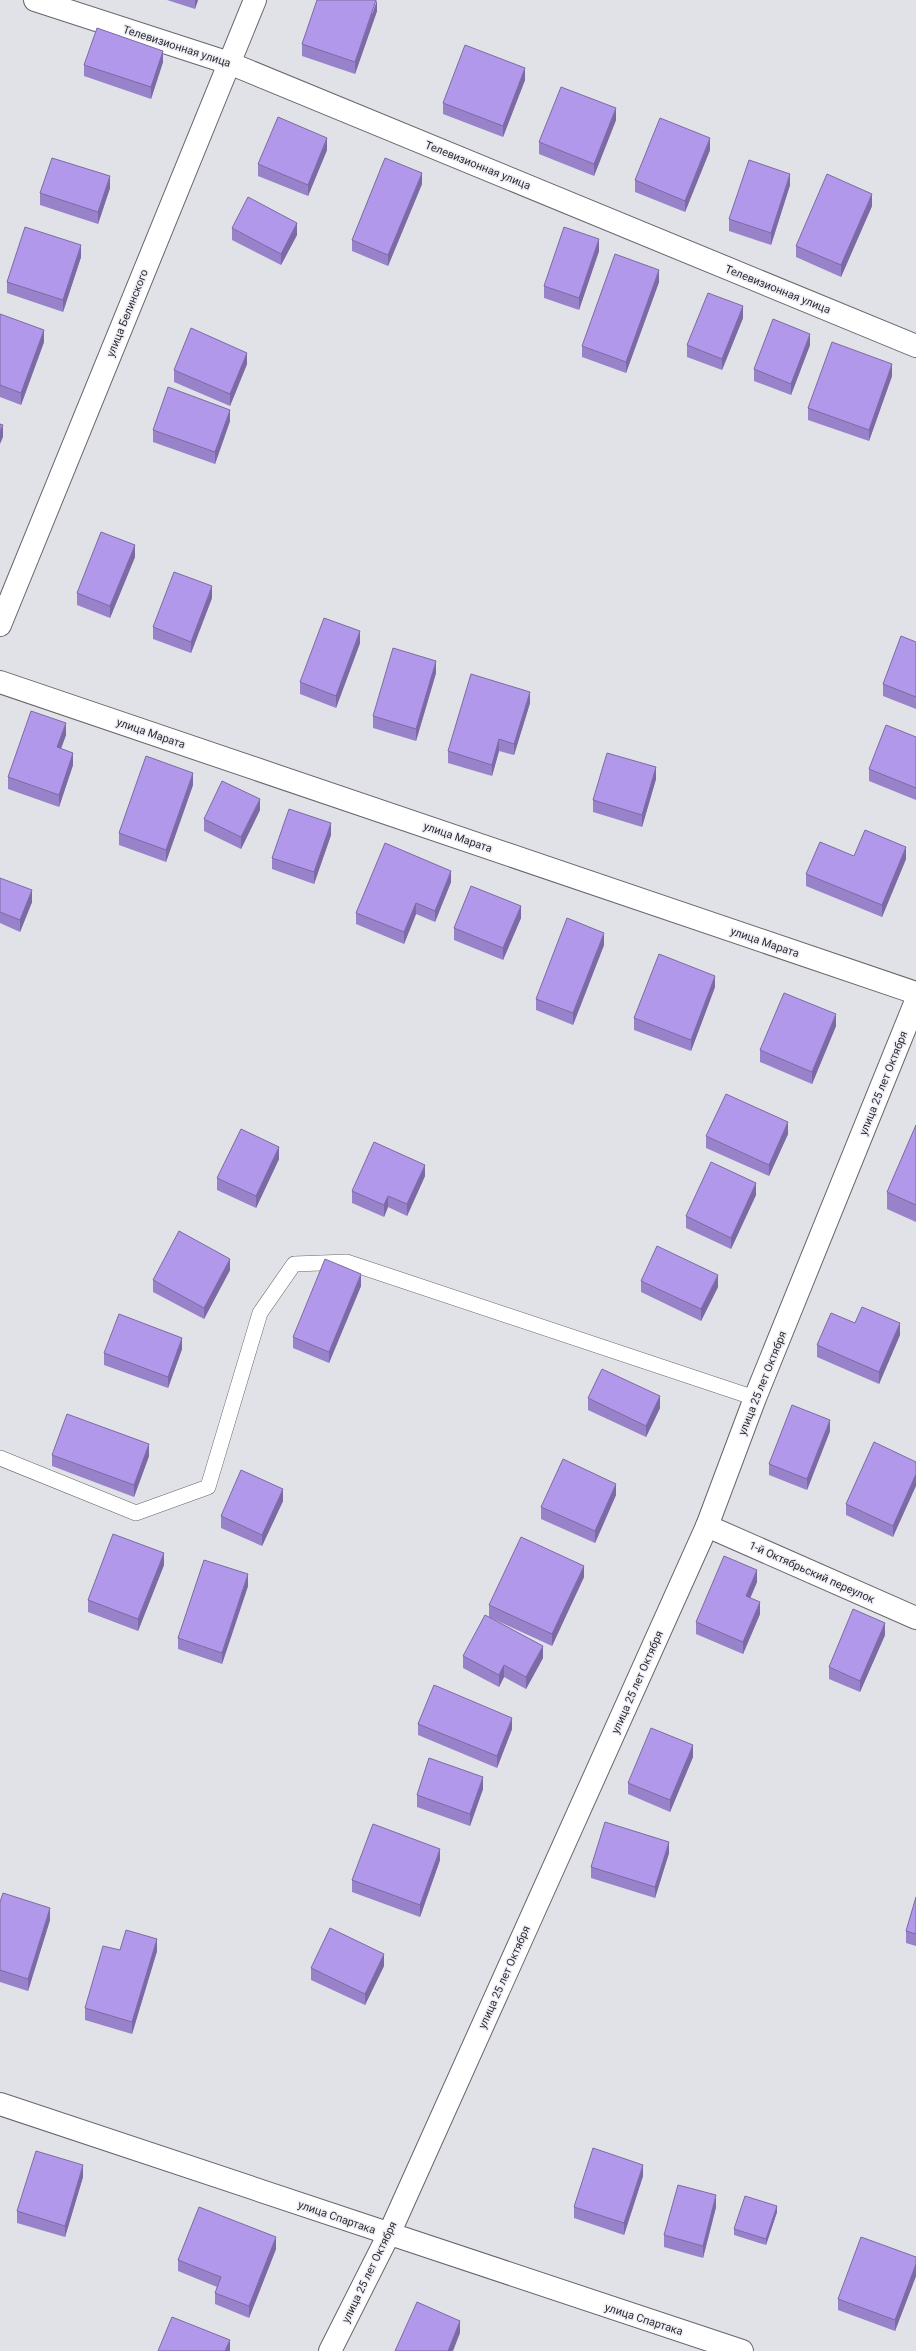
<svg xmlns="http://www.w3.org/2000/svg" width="916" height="2351" font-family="Roboto,sans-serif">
<rect width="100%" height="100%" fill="#e1e1e8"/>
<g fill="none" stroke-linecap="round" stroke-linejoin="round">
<defs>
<path id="lane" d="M 0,1458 L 136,1513 L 208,1487 L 260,1313 L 294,1264 L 347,1262 L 755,1398"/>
<g id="street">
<path d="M 35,0 L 229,63 L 916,346"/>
<path d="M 0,625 L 255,0"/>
<path d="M 0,682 L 916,993"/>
<path d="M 707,1526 L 916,1618"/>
<path d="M 0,2104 L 742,2351"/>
<path d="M 330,2351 L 389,2234 L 707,1526 L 755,1398 L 916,1001"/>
</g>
</defs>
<use href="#lane" stroke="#66666c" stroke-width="16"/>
<use href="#street" stroke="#66666c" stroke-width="24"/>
<use href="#lane" stroke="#fff" stroke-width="15"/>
<use href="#street" stroke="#fff" stroke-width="22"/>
</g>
<g fill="#9883ca">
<path d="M 167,0 L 198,0 L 195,9 Z"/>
<path d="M 377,11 L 355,74 L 302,56 L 302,44 Z"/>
<path d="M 163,62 L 151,99 L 84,76 L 84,65 Z"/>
<path d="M 525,80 L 503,137 L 443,114 L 443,103 Z"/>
<path d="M 616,120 L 594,176 L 539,154 L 539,142 Z"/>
<path d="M 327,150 L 308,196 L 258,176 L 258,164 Z"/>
<path d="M 710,150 L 685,212 L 635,192 L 635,180 Z"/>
<path d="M 422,184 L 388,266 L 352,251 L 352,240 Z"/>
<path d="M 790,185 L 771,245 L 729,231 L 729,219 Z"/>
<path d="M 110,188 L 98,224 L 40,205 L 40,193 Z"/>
<path d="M 872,206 L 841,277 L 796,257 L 796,246 Z"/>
<path d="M 232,228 L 297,235 L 281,265 L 232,240 Z"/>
<path d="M 599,251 L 579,310 L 544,298 L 544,286 Z"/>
<path d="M 81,257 L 63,312 L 7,293 L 7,282 Z"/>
<path d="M 659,282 L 626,373 L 582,357 L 582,346 Z"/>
<path d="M 0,314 L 44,342 L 21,405 L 0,397 Z"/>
<path d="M 743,318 L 722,370 L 687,357 L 687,345 Z"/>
<path d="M 810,345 L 791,395 L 754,381 L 754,369 Z"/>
<path d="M 247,364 L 230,406 L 174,382 L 174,370 Z"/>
<path d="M 892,376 L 869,441 L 808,420 L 808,408 Z"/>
<path d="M 230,421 L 215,464 L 153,442 L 153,430 Z"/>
<path d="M 135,557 L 110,618 L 77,605 L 77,593 Z"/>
<path d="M 212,598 L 191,653 L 153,639 L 153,627 Z"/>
<path d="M 916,642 L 916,709 L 883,696 L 883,684 Z"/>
<path d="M 360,643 L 336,708 L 300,694 L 300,682 Z"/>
<path d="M 436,673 L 416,741 L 373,728 L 373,716 Z"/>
<path d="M 530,703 L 514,755 L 499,751 L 492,776 L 448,763 L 448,751 Z"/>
<path d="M 66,735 L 61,749 L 73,765 L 59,807 L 8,789 L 8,777 Z"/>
<path d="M 916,737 L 916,800 L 869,781 L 869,769 Z"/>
<path d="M 656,779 L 642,827 L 593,812 L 593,800 Z"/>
<path d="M 193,785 L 166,862 L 119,845 L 119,833 Z"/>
<path d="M 260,810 L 241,849 L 204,831 L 204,819 Z"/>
<path d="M 331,835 L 314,884 L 272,869 L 272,858 Z"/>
<path d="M 906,859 L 882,917 L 806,886 L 806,874 Z"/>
<path d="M 0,878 L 32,902 L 20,932 L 0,923 Z"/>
<path d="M 451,882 L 435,922 L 416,914 L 404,944 L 356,924 L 356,913 Z"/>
<path d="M 521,918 L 503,960 L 454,940 L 454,928 Z"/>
<path d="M 604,945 L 573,1025 L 536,1010 L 536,999 Z"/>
<path d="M 715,987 L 691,1051 L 634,1030 L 634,1018 Z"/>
<path d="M 836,1026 L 812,1084 L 760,1062 L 760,1050 Z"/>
<path d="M 916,1125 L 916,1222 L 887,1209 L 887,1192 Z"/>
<path d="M 788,1134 L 769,1176 L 706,1148 L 706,1136 Z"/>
<path d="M 279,1159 L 256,1208 L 217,1190 L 217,1178 Z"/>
<path d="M 425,1176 L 407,1216 L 388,1207 L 384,1217 L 352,1203 L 352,1191 Z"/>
<path d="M 756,1195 L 731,1249 L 686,1228 L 686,1216 Z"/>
<path d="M 230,1270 L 204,1319 L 153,1292 L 153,1280 Z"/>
<path d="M 641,1281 L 718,1287 L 701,1321 L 641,1292 Z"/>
<path d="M 361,1286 L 329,1363 L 293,1348 L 293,1337 Z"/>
<path d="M 855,1323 L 900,1335 L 879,1384 L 817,1357 L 817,1345 Z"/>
<path d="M 182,1349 L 168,1388 L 104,1365 L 104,1353 Z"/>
<path d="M 588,1398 L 660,1408 L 646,1437 L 588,1410 Z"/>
<path d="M 830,1431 L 807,1490 L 769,1475 L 769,1464 Z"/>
<path d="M 52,1455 L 149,1456 L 134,1497 L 52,1466 Z"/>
<path d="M 916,1462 L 893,1537 L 846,1515 L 846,1504 Z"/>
<path d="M 616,1495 L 595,1543 L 541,1519 L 541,1507 Z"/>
<path d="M 283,1501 L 262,1546 L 221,1528 L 221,1516 Z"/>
<path d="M 164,1565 L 138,1631 L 88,1612 L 88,1600 Z"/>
<path d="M 584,1577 L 552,1646 L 489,1617 L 489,1605 Z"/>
<path d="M 757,1582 L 750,1598 L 760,1614 L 743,1654 L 696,1634 L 696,1622 Z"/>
<path d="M 248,1586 L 222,1664 L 178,1649 L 178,1638 Z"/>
<path d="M 885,1635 L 860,1692 L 829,1679 L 829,1667 Z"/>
<path d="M 463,1656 L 543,1658 L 526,1689 L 504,1677 L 499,1687 L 463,1668 Z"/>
<path d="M 418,1724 L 512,1729 L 497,1768 L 418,1735 Z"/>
<path d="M 693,1757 L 670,1812 L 628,1794 L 628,1783 Z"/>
<path d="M 483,1789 L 470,1826 L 417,1807 L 417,1795 Z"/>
<path d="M 669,1853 L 655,1898 L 591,1878 L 591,1867 Z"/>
<path d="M 440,1860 L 420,1917 L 352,1892 L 352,1880 Z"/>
<path d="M 916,1897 L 916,1946 L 906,1943 L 906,1931 Z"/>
<path d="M 0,1902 L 50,1920 L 28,1991 L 0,1982 Z"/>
<path d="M 157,1951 L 132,2034 L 85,2020 L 85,2008 Z"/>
<path d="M 384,1966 L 365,2005 L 311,1980 L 311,1968 Z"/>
<path d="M 643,2176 L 624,2235 L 574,2218 L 574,2207 Z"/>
<path d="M 83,2177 L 65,2237 L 17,2223 L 17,2211 Z"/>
<path d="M 716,2207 L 703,2258 L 664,2247 L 664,2235 Z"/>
<path d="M 777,2212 L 766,2245 L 734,2235 L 734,2229 Z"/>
<path d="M 276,2249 L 249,2318 L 215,2304 L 215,2293 L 217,2287 L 178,2271 L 178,2260 Z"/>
<path d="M 916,2257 L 916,2276 L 895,2331 L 838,2310 L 838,2299 Z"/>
</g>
<g fill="#7c6aa4">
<path d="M 195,0 L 198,0 L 195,9 Z"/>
<path d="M 377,0 L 377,11 L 355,74 L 355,62 Z"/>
<path d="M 163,51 L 163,62 L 151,99 L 151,87 Z"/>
<path d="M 525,68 L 525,80 L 503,137 L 503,126 Z"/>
<path d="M 616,108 L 616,120 L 594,176 L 594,164 Z"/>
<path d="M 327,138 L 327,150 L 308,196 L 308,185 Z"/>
<path d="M 710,138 L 710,150 L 685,212 L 685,201 Z"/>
<path d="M 422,173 L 422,184 L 388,266 L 388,255 Z"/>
<path d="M 790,174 L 790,185 L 771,245 L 771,233 Z"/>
<path d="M 110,176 L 110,188 L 98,224 L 98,212 Z"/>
<path d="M 872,194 L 872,206 L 841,277 L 841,265 Z"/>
<path d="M 297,223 L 297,235 L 281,265 L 281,254 Z"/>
<path d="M 599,239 L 599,251 L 579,310 L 579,298 Z"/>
<path d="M 81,245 L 81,257 L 63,312 L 63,300 Z"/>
<path d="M 659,270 L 659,282 L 626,373 L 626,362 Z"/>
<path d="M 743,306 L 743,318 L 722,370 L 722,359 Z"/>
<path d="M 44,330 L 44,342 L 21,405 L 21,393 Z"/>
<path d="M 810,334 L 810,345 L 791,395 L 791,384 Z"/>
<path d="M 247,353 L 247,364 L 230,406 L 230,394 Z"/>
<path d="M 892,364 L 892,376 L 869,441 L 869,430 Z"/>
<path d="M 230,410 L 230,421 L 215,464 L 215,452 Z"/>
<path d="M 3,425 L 3,437 L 0,444 L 0,432 Z"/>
<path d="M 135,545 L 135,557 L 110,618 L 110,606 Z"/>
<path d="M 212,586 L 212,598 L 191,653 L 191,642 Z"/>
<path d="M 360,631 L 360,643 L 336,708 L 336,696 Z"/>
<path d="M 436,661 L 436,673 L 416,741 L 416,729 Z"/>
<path d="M 530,692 L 530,703 L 514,755 L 514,744 Z"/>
<path d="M 66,723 L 66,735 L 57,759 L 57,747 Z"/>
<path d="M 499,739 L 499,751 L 492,776 L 492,765 Z"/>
<path d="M 73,753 L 73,765 L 59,807 L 59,795 Z"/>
<path d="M 656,767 L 656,779 L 642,827 L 642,815 Z"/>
<path d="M 193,773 L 193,785 L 166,862 L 166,850 Z"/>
<path d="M 260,799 L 260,810 L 241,849 L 241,837 Z"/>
<path d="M 331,823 L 331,835 L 314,884 L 314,872 Z"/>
<path d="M 906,847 L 906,859 L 882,917 L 882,905 Z"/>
<path d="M 451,871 L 451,882 L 435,922 L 435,911 Z"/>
<path d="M 32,890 L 32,902 L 20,932 L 20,920 Z"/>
<path d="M 416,903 L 416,914 L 404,944 L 404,932 Z"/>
<path d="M 521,906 L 521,918 L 503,960 L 503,948 Z"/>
<path d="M 604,933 L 604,945 L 573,1025 L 573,1013 Z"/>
<path d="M 715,976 L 715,987 L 691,1051 L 691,1040 Z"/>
<path d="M 836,1014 L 836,1026 L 812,1084 L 812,1072 Z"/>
<path d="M 788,1122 L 788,1134 L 769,1176 L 769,1165 Z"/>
<path d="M 279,1147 L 279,1159 L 256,1208 L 256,1196 Z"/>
<path d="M 425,1165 L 425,1176 L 407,1216 L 407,1204 Z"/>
<path d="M 756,1183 L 756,1195 L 731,1249 L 731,1238 Z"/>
<path d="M 388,1196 L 388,1207 L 384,1217 L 384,1205 Z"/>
<path d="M 230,1259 L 230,1270 L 204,1319 L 204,1308 Z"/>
<path d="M 361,1274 L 361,1286 L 329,1363 L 329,1352 Z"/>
<path d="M 718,1275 L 718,1287 L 701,1321 L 701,1309 Z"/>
<path d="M 900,1323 L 900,1335 L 879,1384 L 879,1372 Z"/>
<path d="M 182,1338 L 182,1349 L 168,1388 L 168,1377 Z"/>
<path d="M 660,1396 L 660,1408 L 646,1437 L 646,1426 Z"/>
<path d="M 830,1420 L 830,1431 L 807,1490 L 807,1479 Z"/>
<path d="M 149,1444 L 149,1456 L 134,1497 L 134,1485 Z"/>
<path d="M 916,1474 L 916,1486 L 893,1537 L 893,1526 Z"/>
<path d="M 616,1484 L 616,1495 L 595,1543 L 595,1531 Z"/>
<path d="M 283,1489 L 283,1501 L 262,1546 L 262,1535 Z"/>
<path d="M 164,1553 L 164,1565 L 138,1631 L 138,1619 Z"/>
<path d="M 584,1566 L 584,1577 L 552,1646 L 552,1634 Z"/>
<path d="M 757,1570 L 757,1582 L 746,1608 L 746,1596 Z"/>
<path d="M 248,1574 L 248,1586 L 222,1664 L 222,1653 Z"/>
<path d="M 760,1602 L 760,1614 L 743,1654 L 743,1642 Z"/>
<path d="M 885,1623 L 885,1635 L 860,1692 L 860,1681 Z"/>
<path d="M 543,1646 L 543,1658 L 526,1689 L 526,1677 Z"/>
<path d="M 504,1665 L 504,1677 L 499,1687 L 499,1675 Z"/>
<path d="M 512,1718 L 512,1729 L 497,1768 L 497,1756 Z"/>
<path d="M 693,1745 L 693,1757 L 670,1812 L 670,1800 Z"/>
<path d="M 483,1777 L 483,1789 L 470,1826 L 470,1814 Z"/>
<path d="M 669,1842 L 669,1853 L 655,1898 L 655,1887 Z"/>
<path d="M 440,1849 L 440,1860 L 420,1917 L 420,1905 Z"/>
<path d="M 50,1908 L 50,1920 L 28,1991 L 28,1979 Z"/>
<path d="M 157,1939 L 157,1951 L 132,2034 L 132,2022 Z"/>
<path d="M 384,1954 L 384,1966 L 365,2005 L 365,1994 Z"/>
<path d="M 83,2165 L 83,2177 L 65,2237 L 65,2226 Z"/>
<path d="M 643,2165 L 643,2176 L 624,2235 L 624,2223 Z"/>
<path d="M 716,2195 L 716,2207 L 703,2258 L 703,2246 Z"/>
<path d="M 777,2206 L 777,2212 L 766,2245 L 766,2239 Z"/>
<path d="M 276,2237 L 276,2249 L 249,2318 L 249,2306 Z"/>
<path d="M 916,2264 L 916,2276 L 895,2331 L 895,2320 Z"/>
<path d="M 460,2321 L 460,2333 L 453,2351 L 448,2351 Z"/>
<path d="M 230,2340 L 230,2351 L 225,2351 Z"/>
</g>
<g fill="#b198eb" stroke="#7c6aa4">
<path d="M 317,0 L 376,0 L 355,62 L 302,44 Z"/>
<path d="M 97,28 L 163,51 L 151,87 L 84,65 Z"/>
<path d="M 465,45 L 525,68 L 503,126 L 443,103 Z"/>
<path d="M 561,87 L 616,108 L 594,164 L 539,142 Z"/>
<path d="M 278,117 L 327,138 L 308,185 L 258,164 Z"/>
<path d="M 660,118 L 710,138 L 685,201 L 635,180 Z"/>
<path d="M 52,158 L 110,176 L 98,212 L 40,193 Z"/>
<path d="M 385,158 L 422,173 L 388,255 L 352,240 Z"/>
<path d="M 749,160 L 790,174 L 771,233 L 729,219 Z"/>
<path d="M 827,174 L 872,194 L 841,265 L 796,246 Z"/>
<path d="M 248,197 L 297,223 L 281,254 L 232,228 Z"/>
<path d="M 25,227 L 81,245 L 63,300 L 7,282 Z"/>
<path d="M 564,227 L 599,239 L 579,298 L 544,286 Z"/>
<path d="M 615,254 L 659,270 L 626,362 L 582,346 Z"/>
<path d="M 708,293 L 743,306 L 722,359 L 687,345 Z"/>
<path d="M 0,314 L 44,330 L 21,393 L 0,385 Z"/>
<path d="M 773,319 L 810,334 L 791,384 L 754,369 Z"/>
<path d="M 191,328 L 247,353 L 230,394 L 174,370 Z"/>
<path d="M 832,342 L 892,364 L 869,430 L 808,408 Z"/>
<path d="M 168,387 L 230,410 L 215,452 L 153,430 Z"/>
<path d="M 0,424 L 3,425 L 0,432 Z"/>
<path d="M 101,532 L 135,545 L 110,606 L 77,593 Z"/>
<path d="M 174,572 L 212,586 L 191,642 L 153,627 Z"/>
<path d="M 324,618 L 360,631 L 336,696 L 300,682 Z"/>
<path d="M 901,636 L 916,642 L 916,697 L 883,684 Z"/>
<path d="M 393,648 L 436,661 L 416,729 L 373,716 Z"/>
<path d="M 471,674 L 530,692 L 514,744 L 499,739 L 492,765 L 448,751 Z"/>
<path d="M 31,711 L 66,723 L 57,747 L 73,753 L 59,795 L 8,777 Z"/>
<path d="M 886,725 L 916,737 L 916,788 L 869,769 Z"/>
<path d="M 607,753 L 656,767 L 642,815 L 593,800 Z"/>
<path d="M 146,756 L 193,773 L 166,850 L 119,833 Z"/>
<path d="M 222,781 L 260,799 L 241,837 L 204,819 Z"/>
<path d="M 289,809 L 331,823 L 314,872 L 272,858 Z"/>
<path d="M 865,830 L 906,847 L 882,905 L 806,874 L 820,842 L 854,856 Z"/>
<path d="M 385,843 L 451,871 L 435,911 L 416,903 L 404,932 L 356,913 Z"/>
<path d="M 0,878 L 32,890 L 20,920 L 0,912 Z"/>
<path d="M 471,886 L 521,906 L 503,948 L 454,928 Z"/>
<path d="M 567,918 L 604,933 L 573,1013 L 536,999 Z"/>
<path d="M 659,954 L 715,976 L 691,1040 L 634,1018 Z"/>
<path d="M 784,993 L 836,1014 L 812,1072 L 760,1050 Z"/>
<path d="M 726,1094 L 788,1122 L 769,1165 L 706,1136 Z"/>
<path d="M 916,1125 L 916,1205 L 887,1192 Z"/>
<path d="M 241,1129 L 279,1147 L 256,1196 L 217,1178 Z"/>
<path d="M 374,1142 L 425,1165 L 407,1204 L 388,1196 L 384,1205 L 352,1191 Z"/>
<path d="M 711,1162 L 756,1183 L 731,1238 L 686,1216 Z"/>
<path d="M 179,1231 L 230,1259 L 204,1308 L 153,1280 Z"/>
<path d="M 657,1246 L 718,1275 L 701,1309 L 641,1281 Z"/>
<path d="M 325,1259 L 361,1274 L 329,1352 L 293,1337 Z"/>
<path d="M 862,1307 L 900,1323 L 879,1372 L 817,1345 L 831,1313 L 855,1323 Z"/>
<path d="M 119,1314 L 182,1338 L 168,1377 L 104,1353 Z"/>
<path d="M 602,1369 L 660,1396 L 646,1426 L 588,1398 Z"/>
<path d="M 792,1405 L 830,1420 L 807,1479 L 769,1464 Z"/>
<path d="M 67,1414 L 149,1444 L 134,1485 L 52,1455 Z"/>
<path d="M 874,1442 L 916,1462 L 916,1474 L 893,1526 L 846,1504 Z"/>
<path d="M 563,1459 L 616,1484 L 595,1531 L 541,1507 Z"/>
<path d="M 241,1470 L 283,1489 L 262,1535 L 221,1516 Z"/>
<path d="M 113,1534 L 164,1553 L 138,1619 L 88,1600 Z"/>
<path d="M 521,1537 L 584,1566 L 552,1634 L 489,1605 Z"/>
<path d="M 724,1556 L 757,1570 L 746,1596 L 760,1602 L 743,1642 L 696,1622 Z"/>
<path d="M 204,1560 L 248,1574 L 222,1653 L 178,1638 Z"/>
<path d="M 853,1609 L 885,1623 L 860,1681 L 829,1667 Z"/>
<path d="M 485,1615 L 543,1646 L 526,1677 L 504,1665 L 499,1675 L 463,1656 Z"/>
<path d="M 434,1685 L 512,1718 L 497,1756 L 418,1724 Z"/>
<path d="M 651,1728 L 693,1745 L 670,1800 L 628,1783 Z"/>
<path d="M 429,1758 L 483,1777 L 470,1814 L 417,1795 Z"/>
<path d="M 605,1822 L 669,1842 L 655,1887 L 591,1867 Z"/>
<path d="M 373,1824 L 440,1849 L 420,1905 L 352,1880 Z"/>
<path d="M 3,1893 L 50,1908 L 28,1979 L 0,1970 L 0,1902 Z"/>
<path d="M 916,1897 L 916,1934 L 906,1931 Z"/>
<path d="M 330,1928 L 384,1954 L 365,1994 L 311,1968 Z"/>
<path d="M 126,1930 L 157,1939 L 132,2022 L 85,2008 L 103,1946 L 120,1950 Z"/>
<path d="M 593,2148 L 643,2165 L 624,2223 L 574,2207 Z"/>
<path d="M 36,2151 L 83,2165 L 65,2226 L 17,2211 Z"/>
<path d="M 678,2185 L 716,2195 L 703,2246 L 664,2235 Z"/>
<path d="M 745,2196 L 777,2206 L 766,2239 L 734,2229 Z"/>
<path d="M 199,2207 L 276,2237 L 249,2306 L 215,2293 L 221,2277 L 178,2260 Z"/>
<path d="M 861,2237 L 916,2257 L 916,2264 L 895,2320 L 838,2299 Z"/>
<path d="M 417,2302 L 460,2321 L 448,2351 L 395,2351 Z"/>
<path d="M 172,2317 L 230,2340 L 225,2351 L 158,2351 Z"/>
</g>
<g text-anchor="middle" stroke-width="3" stroke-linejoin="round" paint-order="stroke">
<g font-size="11" fill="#2e2e30" stroke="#eeeef6">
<text transform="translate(177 46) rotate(18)" y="4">Телевизионная улица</text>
<text transform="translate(478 165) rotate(22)" y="4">Телевизионная улица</text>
<text transform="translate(778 289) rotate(22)" y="4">Телевизионная улица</text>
<text transform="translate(127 313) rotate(-68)" y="4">улица Белинского</text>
<text transform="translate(151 733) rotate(19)" y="4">улица Марата</text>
<text transform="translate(458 837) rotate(19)" y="4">улица Марата</text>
<text transform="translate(765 942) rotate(19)" y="4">улица Марата</text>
<text transform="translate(883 1083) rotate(-68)" y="4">улица 25 лет Октября</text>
<text transform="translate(762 1383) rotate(-68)" y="4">улица 25 лет Октября</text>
<text transform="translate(812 1572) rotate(24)" y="4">1-й Октябрьский переулок</text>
<text transform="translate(637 1682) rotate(-66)" y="4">улица 25 лет Октября</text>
<text transform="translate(504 1977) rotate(-66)" y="4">улица 25 лет Октября</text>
<text transform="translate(337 2217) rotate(19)" y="4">улица Спартака</text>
<text transform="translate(369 2272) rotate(-64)" y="4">улица 25 лет Октября</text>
<text transform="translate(644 2319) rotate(18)" y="4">улица Спартака</text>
</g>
</g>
</svg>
